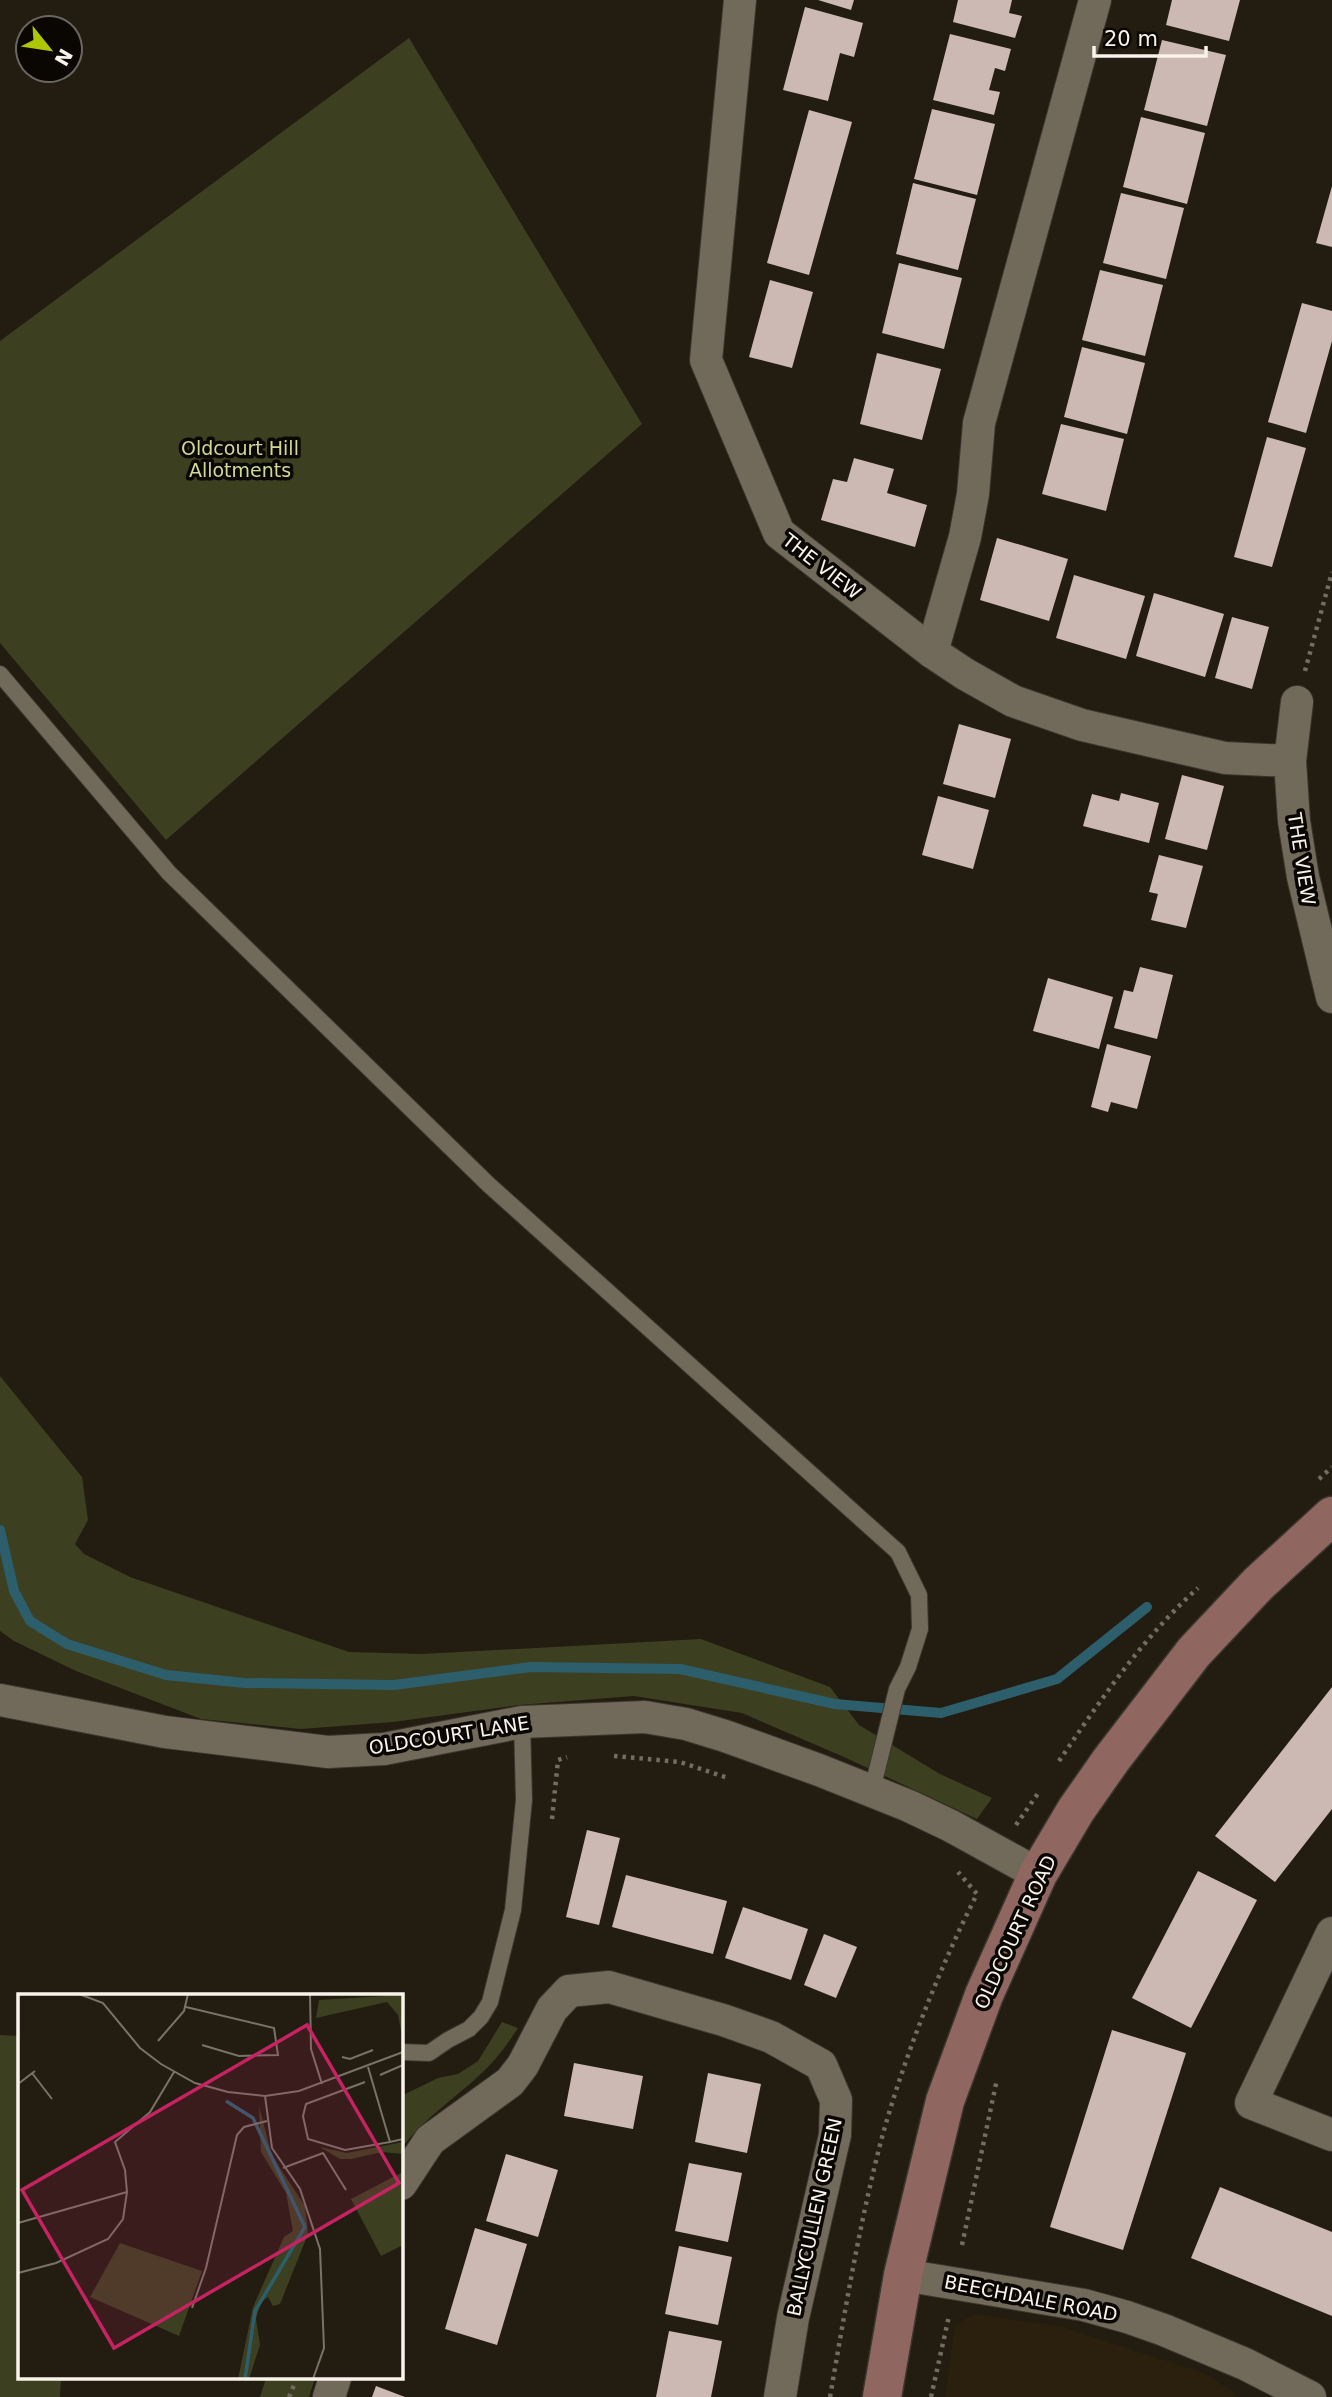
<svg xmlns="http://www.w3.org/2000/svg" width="1332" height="2397" font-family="'DejaVu Sans',sans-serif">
<rect width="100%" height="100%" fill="#231c10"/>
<path fill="#2a200d" d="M 973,2314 L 1063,2327 L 1204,2373 L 1232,2391 L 1237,2397 L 945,2397 L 955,2326 Z"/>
<g fill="#3c4021">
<path d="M 409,38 L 642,424 L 166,840 L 0,643 L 0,341 Z"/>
<path d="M 0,1376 L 82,1477 L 88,1520 L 75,1544 L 84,1554 L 130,1577 L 349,1652 L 422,1654 L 701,1639 L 830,1687 L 859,1725 L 940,1774 L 992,1798 L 977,1819 L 844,1757 L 742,1713 L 634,1696 L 519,1705 L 393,1722 L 301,1729 L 201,1719 L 76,1671 L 14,1641 L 0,1631 Z"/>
<path d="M 502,2022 L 518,2028 C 508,2043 498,2058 484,2071 C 457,2097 424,2118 401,2149 L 401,2096 L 438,2078 L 458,2074 L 478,2061 Z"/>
<path d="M 0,2035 L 19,2036 L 19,2378 L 61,2378 L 60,2397 L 0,2397 Z"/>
<path d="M 266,2378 L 315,2378 L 309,2397 L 260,2397 Z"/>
</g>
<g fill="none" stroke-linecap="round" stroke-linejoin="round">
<path stroke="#2d5e6c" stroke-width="10" d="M 0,1530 L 14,1591 L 30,1621 L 67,1644 L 166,1675 L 245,1683 L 394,1685 L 531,1667 L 680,1669 L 835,1704 L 941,1713 L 1057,1679 L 1147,1607"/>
</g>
<g fill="#cdb9b4">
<path d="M 818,0 L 854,0 L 851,10 Z"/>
<path d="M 958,0 L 1012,0 L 1009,13 L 1022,16 L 1015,38 L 953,22 Z"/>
<path d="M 1172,0 L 1240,0 L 1229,41 L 1166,25 Z"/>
<path d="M 805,7 L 863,23 L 854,57 L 840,53 L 828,101 L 783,90 Z"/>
<path d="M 950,34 L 1011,49 L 1005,71 L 995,68 L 989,90 L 1000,92 L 994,115 L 933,100 Z"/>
<path d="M 1162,40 L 1226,55 L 1207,126 L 1144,110 Z"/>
<path d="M 932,109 L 995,124 L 977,195 L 914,179 Z"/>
<path d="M 809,110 L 852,122 L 809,275 L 767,263 Z"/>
<path d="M 1141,117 L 1205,133 L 1187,204 L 1123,187 Z"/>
<path d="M 913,183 L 976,199 L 958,270 L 896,254 Z"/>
<path d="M 1332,186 L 1332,247 L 1316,243 Z"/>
<path d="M 1121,193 L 1184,208 L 1166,279 L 1103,263 Z"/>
<path d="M 899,263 L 962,278 L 944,349 L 882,333 Z"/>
<path d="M 1100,270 L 1163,285 L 1145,356 L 1082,340 Z"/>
<path d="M 770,280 L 813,292 L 792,368 L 749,357 Z"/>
<path d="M 1302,303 L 1332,311 L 1332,341 L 1306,433 L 1268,422 Z"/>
<path d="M 1082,347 L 1145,363 L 1127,434 L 1064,417 Z"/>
<path d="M 877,353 L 941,369 L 922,440 L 860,424 Z"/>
<path d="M 1061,424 L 1124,439 L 1106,511 L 1042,494 Z"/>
<path d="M 1267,437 L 1306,448 L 1272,567 L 1234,557 Z"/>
<path d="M 854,458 L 894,469 L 887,493 L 927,505 L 915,547 L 821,520 L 833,479 L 847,482 Z"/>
<path d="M 997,538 L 1068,559 L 1049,621 L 980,600 Z"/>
<path d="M 1074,575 L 1145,596 L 1126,659 L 1056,638 Z"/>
<path d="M 1154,593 L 1224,614 L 1205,677 L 1136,656 Z"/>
<path d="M 1232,617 L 1269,627 L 1252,689 L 1215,678 Z"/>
<path d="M 959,724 L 1011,739 L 995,798 L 943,784 Z"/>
<path d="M 1182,775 L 1224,786 L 1207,850 L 1165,839 Z"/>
<path d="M 1121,793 L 1159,803 L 1149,843 L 1083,826 L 1092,794 L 1119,801 Z"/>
<path d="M 938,796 L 989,810 L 973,869 L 922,855 Z"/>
<path d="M 1159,855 L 1203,866 L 1186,928 L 1151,920 L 1158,894 L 1149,892 Z"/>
<path d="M 1140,967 L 1173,975 L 1157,1039 L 1114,1028 L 1124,990 L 1133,992 Z"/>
<path d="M 1048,978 L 1113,997 L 1099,1049 L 1033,1031 Z"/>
<path d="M 1107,1044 L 1151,1056 L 1137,1109 L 1111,1102 L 1108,1112 L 1091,1107 Z"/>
<path d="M 1332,1687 L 1332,1809 L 1275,1882 L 1215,1836 Z"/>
<path d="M 587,1830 L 620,1838 L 599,1925 L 566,1917 Z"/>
<path d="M 1198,1871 L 1257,1900 L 1191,2028 L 1132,1998 Z"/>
<path d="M 626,1875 L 727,1901 L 713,1954 L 612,1927 Z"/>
<path d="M 743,1907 L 808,1929 L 791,1980 L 725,1958 Z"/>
<path d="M 824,1934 L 857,1947 L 836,1998 L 804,1985 Z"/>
<path d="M 1112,2030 L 1186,2053 L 1123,2250 L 1050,2227 Z"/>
<path d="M 574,2063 L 643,2076 L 633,2129 L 564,2116 Z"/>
<path d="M 708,2073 L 761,2084 L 747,2153 L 695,2142 Z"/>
<path d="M 506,2154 L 558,2170 L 538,2237 L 486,2221 Z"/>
<path d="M 689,2163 L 742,2173 L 728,2242 L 675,2231 Z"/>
<path d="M 1220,2187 L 1332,2232 L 1332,2316 L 1191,2258 Z"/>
<path d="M 475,2228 L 527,2244 L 497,2345 L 445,2329 Z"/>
<path d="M 679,2246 L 732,2257 L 718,2325 L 665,2314 Z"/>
<path d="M 669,2331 L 722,2341 L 711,2397 L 656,2397 Z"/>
<path d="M 376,2386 L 405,2397 L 372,2397 Z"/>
</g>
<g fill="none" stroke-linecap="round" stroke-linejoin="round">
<defs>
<g id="lane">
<path d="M 0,674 L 169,873 L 489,1185 L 898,1552 L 919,1595 L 920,1629 L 908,1667 L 897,1689 L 872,1790"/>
<path d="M 401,2052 L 429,2053 L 448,2040 L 469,2029 L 481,2017 L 490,2002 L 513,1910 L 524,1800 L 522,1722"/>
</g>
<g id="street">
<path d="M 740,0 L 706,360 L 779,533 L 932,652 L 965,674 L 1013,701 L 1082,725 L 1225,758 L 1290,761 L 1294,821 L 1303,877 L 1332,997"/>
<path d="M 932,652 L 965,537 L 973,494 L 979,423 L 1095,0"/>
<path d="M 1290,761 L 1297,702"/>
<path d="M 0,1700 L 165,1732 L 328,1752 L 384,1749 L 522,1722 L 645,1717 L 686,1724 L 725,1736 L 819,1770 L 909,1806 L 951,1826 L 1038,1874"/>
<path d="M 1332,1933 L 1251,2103 L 1332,2135"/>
<path d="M 401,2184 L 430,2140 L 510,2082 L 523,2065 L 552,2009 L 569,1991 L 609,1987 L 723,2020 L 771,2037 L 821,2065 L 836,2100 L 835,2135 L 793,2318 L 780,2397"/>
<path d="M 903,2275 L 1084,2305 L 1127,2317 L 1164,2330 L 1245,2364 L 1310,2397"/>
<path d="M 329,2397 L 335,2378"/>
</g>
<path id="secondary" d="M 882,2397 L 903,2275 L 945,2101 L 984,1995 L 1038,1874 L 1076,1810 L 1111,1760 L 1194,1652 L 1258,1584 L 1332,1516"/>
</defs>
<use href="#lane" stroke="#3b362f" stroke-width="18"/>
<use href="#street" stroke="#3b362f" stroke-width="34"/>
<use href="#secondary" stroke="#3b362f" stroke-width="41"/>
<g stroke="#726c61" stroke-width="4.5" stroke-dasharray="3.5 5" stroke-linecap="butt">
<path d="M 1305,671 L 1332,572"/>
<path d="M 1319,1479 L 1332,1467"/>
<path d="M 614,1756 L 680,1762 L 728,1778"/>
<path d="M 1059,1761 C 1100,1701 1143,1637 1198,1588"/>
<path d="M 552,1819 L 558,1760 L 567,1757"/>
<path d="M 1016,1825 L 1039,1792"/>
<path d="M 962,2245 L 997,2079"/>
<path d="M 289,2397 L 294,2385"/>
<path d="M 830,2397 C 845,2311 859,2226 881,2141 C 903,2060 939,1969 977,1894 L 958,1872"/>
<path d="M 931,2397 L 949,2316"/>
</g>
<use href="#lane" stroke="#71695a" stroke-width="16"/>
<use href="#street" stroke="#71695a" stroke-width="32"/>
<use href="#secondary" stroke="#906661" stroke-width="38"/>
</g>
<g text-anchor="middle" stroke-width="7" stroke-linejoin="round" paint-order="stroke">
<g font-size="19" fill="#cfda97" stroke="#0a0703">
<text x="240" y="455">Oldcourt Hill<tspan x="240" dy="22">Allotments</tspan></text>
</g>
<g font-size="19" fill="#f9f4eb" stroke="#0a0703">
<text transform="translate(822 566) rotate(38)" y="7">THE VIEW</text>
<text transform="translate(1302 859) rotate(81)" y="7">THE VIEW</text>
<text transform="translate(449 1735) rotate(-9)" y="7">OLDCOURT LANE</text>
<text transform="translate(1015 1932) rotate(-65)" y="7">OLDCOURT ROAD</text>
<text transform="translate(814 2217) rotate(-78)" y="7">BALLYCULLEN GREEN</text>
<text transform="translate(1031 2298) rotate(11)" y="7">BEECHDALE ROAD</text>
</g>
</g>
<g transform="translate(18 1994)">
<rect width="385" height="385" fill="#231c10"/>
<path d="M 383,1 L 385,47 L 380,21 L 369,8 L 298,24 L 301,6 ZM 241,112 L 254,162 L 287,212 L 290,240 L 262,310 L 255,312 L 250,303 L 243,308 L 238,325 L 242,351 L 231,385 L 220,385 L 235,313 L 266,243 L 275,237 L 268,199 L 243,158 ZM 385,148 L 385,160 L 364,158 L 333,165 L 322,165 L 302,153 L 329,159 ZM 385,178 L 385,251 L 363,262 L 333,205 ZM 102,249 L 184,277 L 161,342 L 72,303 Z" fill="#3c4021"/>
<path fill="none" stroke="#2d5e6c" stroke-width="3.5" d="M 208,107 L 235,124 L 287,233 L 237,317 L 227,385"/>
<path fill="none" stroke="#797268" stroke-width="2" d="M 61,0 L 85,9 L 122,54 L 143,70 L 177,89 L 210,98 L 247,102 L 281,97 L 385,58M 292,0 L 293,55 L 304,90M 168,13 L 256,34 L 260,61 L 221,62 L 184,51M 140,47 L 166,17 L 170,0M 324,63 L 332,65 L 355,56M 350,73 L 372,148 L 385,145M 14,79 L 34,105M 362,81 L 385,71M 347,88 L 288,110 L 285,122 L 290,145 L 327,156 L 372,148M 0,90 L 17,77M 247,102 L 254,154 L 282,195 L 302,255 L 306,354 L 295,385M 265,174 L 305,159 L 328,196M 0,229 L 109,198M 0,279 L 38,269 L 90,245 L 105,225 L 109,198 L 107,176 L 97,148 L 132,118 L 156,78M 174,314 L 188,274 L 219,141 L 226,133 L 249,127"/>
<path fill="#c52362" fill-opacity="0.15" stroke="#c52362" stroke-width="3.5" d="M 289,31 L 381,189 L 96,354 L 4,196 Z"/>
<rect width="385" height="385" fill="none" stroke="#f9f4eb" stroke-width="3.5"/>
</g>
<g transform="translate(49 49) rotate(120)"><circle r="33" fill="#0a0703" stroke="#6a6660" stroke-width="2"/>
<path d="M0-5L12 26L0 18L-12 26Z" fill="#aec508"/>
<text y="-10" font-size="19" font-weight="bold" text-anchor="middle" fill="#f9f4eb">N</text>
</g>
<path d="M1094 46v10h112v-10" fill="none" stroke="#f9f4eb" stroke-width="3.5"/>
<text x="1104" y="46" font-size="21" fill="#f9f4eb" stroke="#0a0703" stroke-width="5" paint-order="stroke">20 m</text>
</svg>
